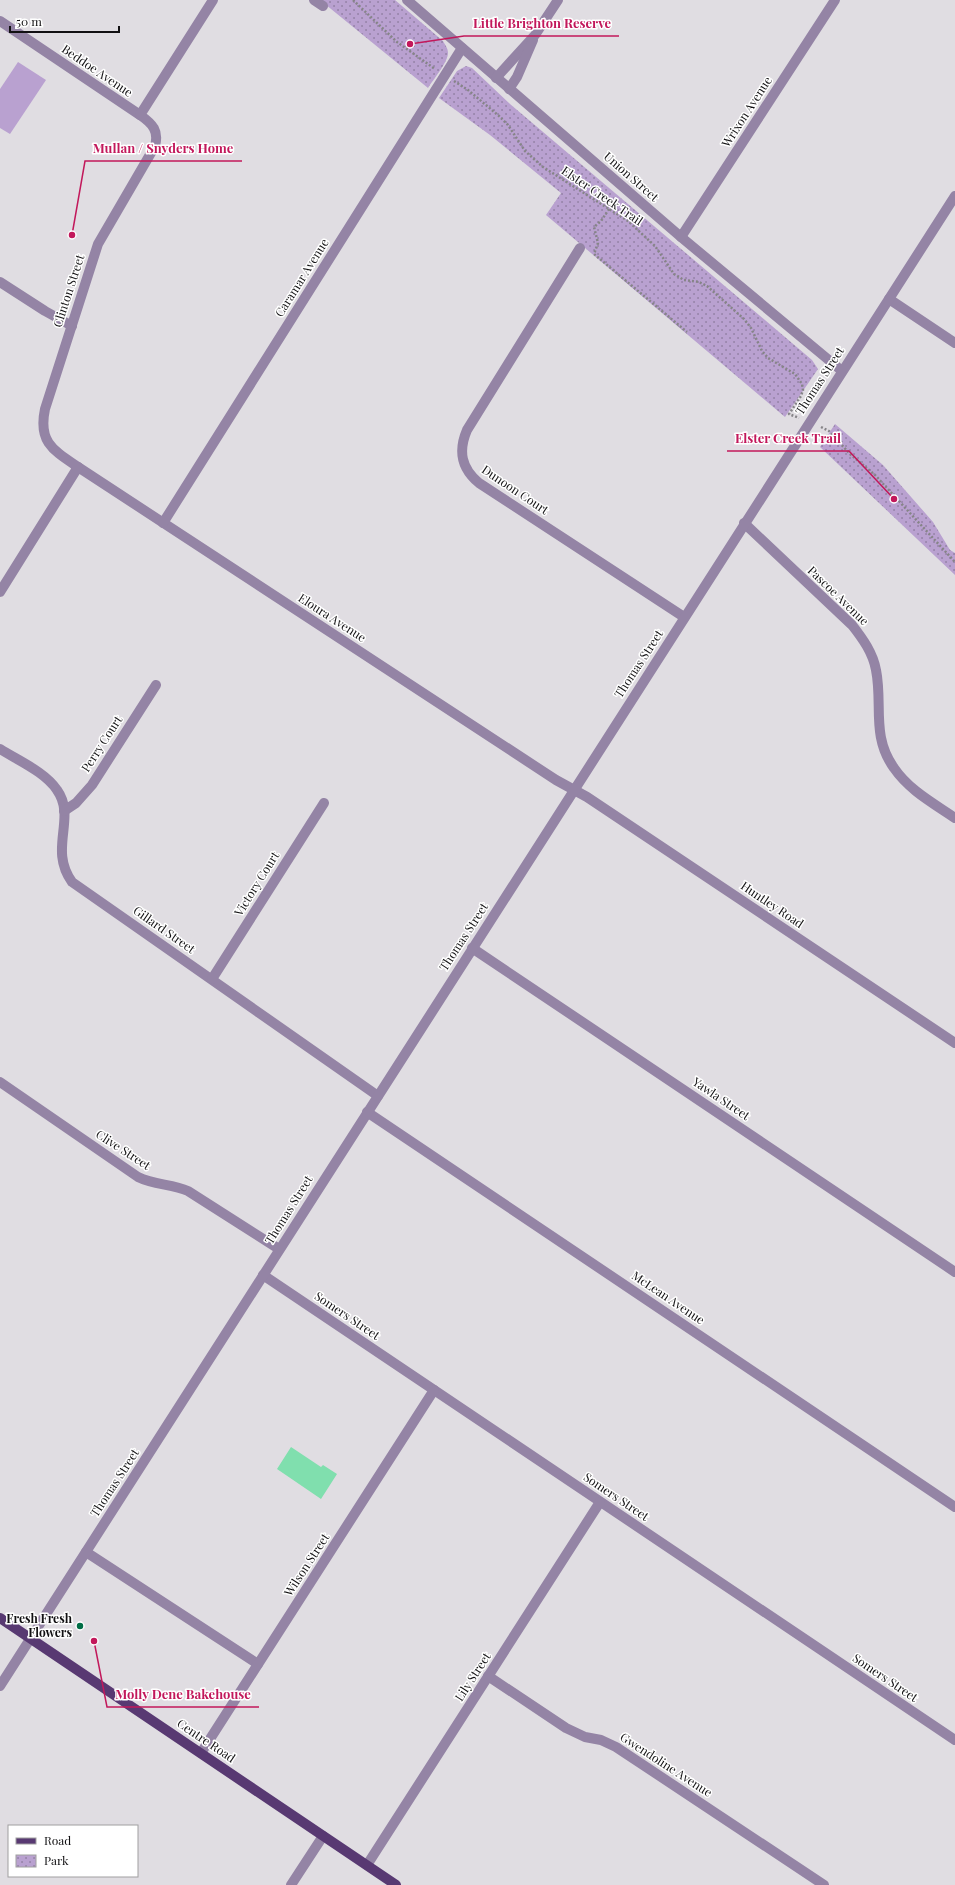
<svg xmlns="http://www.w3.org/2000/svg" width="955" height="1885" font-family="'Playfair Display',serif">
<defs>
<pattern id="park-dots" width="8" height="8" patternUnits="userSpaceOnUse"><rect width="8" height="8" fill="#b9a1d0"/><path d="M2 2h.1M6 6h.1" fill="none" stroke="#9582a7" stroke-width="1.8" stroke-linecap="round"/></pattern>
</defs>
<rect width="100%" height="100%" fill="#e0dde2"/>
<g fill="url(#park-dots)">
<path d="M 320,0 L 395,0 L 443,41 C 445,45 448,48 448,53 C 448,62 433,80 428,88 Z"/>
<path d="M 466,66 L 472,68 L 510,104 L 812,360 L 818,369 L 785,417 L 546,215 L 561,193 L 490,135 L 439,98 L 457,71 Z"/>
<path d="M 835,424 L 883,465 L 933,522 L 950,550 L 955,553 L 955,575 L 820,447 Z"/>
</g>
<path fill="#b9a1d0" d="M 18,62 L 46,80 L 10,134 L 0,128 L 0,89 Z"/>
<path fill="#80dfae" d="M 291,1447 L 321,1467 L 323,1465 L 337,1474 L 321,1499 L 277,1469 Z"/>
<g fill="none" stroke-linecap="round" stroke-linejoin="round">
<g stroke="#868488" stroke-width="2.5" stroke-dasharray="2 2" stroke-linecap="butt">
<path d="M 353,0 L 397,42 L 435,69"/>
<path d="M 454,81 L 468,90 L 499,116 L 508,125 L 525,151 L 543,167 L 628,221 L 655,246 L 674,274 L 684,280 L 699,282 L 707,286 L 744,319 L 751,328 L 762,351 L 768,358 L 795,374 L 802,384 L 803,390 L 801,396 L 789,414 L 799,418"/>
<path d="M 609,209 L 601,221 L 594,227 L 598,243 L 594,254 L 687,332"/>
<path d="M 821,427 L 829,431 L 850,454 L 875,475 L 955,562"/>
</g>
<g stroke="#9484a5" stroke-width="10">
<path d="M 314,0 L 323,6"/>
<path d="M 407,0 L 681,237 L 842,371"/>
<path d="M 0,21 L 140,115"/>
<path d="M 496,78 L 535,35 L 558,0"/>
<path d="M 509,89 L 517,77 L 533,40"/>
<path d="M 681,237 L 835,0"/>
<path d="M 580,248 L 467,430 C 458,451 461,468 479,483 L 684,617"/>
<path d="M 0,282 L 45,311 L 72,326"/>
<path d="M 889,299 L 955,343"/>
<path d="M 78,467 L 556,780 L 587,797 L 955,1043"/>
<path d="M 163,523 L 462,48"/>
<path d="M 744,523 L 852,625 C 863,639 873,653 876,670 C 883,705 871,736 894,768 C 909,790 933,803 955,818"/>
<path d="M 0,592 L 78,467 C 53,450 38,442 45,409 L 98,244 L 155,146 C 159,131 153,124 140,115 L 213,0"/>
<path d="M 0,749 C 19,761 45,772 57,790 C 77,818 48,849 72,882 L 378,1096"/>
<path d="M 64,811 L 76,803 L 92,785 L 156,685"/>
<path d="M 472,948 L 955,1272"/>
<path d="M 212,979 L 324,803"/>
<path d="M 0,1082 L 138,1177 C 154,1185 172,1184 188,1191 L 279,1249"/>
<path d="M 367,1112 L 955,1507"/>
<path d="M 263,1275 L 955,1740"/>
<path d="M 86,1552 L 258,1664"/>
<path d="M 488,1676 L 566,1728 L 585,1737 L 601,1740 L 616,1747 L 824,1885"/>
<path d="M 0,1686 L 955,196"/>
<path d="M 201,1753 L 434,1390"/>
<path d="M 367,1865 L 600,1502"/>
<path d="M 291,1885 L 323,1836"/>
</g>
<path stroke="#583972" stroke-width="10" d="M 0,1618 L 396,1885"/>
</g>
<circle fill="#006d46" stroke="#fff" stroke-width="1.5" cx="80" cy="1626" r="4"/>
<g text-anchor="middle" stroke-width="3" stroke-linejoin="round" paint-order="stroke">
<g font-size="12" fill="#111012" stroke="#fff">
<text transform="translate(97 71) rotate(34)" y="4">Beddoe Avenue</text>
<text transform="translate(747 112) rotate(-57)" y="4">Wrixon Avenue</text>
<text transform="translate(631 177) rotate(41)" y="4">Union Street</text>
<text transform="translate(602 196) rotate(34)" y="4">Elster Creek Trail</text>
<text transform="translate(302 278) rotate(-58)" y="4">Caramar Avenue</text>
<text transform="translate(69 291) rotate(-72)" y="4">Clinton Street</text>
<text transform="translate(820 381) rotate(-57)" y="4">Thomas Street</text>
<text transform="translate(515 490) rotate(34)" y="4">Dunoon Court</text>
<text transform="translate(838 596) rotate(44)" y="4">Pascoe Avenue</text>
<text transform="translate(332 618) rotate(33)" y="4">Eloura Avenue</text>
<text transform="translate(639 664) rotate(-57)" y="4">Thomas Street</text>
<text transform="translate(102 744) rotate(-57)" y="4">Perry Court</text>
<text transform="translate(257 884) rotate(-58)" y="4">Victory Court</text>
<text transform="translate(772 905) rotate(34)" y="4">Huntley Road</text>
<text transform="translate(164 930) rotate(35)" y="4">Gillard Street</text>
<text transform="translate(464 937) rotate(-57)" y="4">Thomas Street</text>
<text transform="translate(721 1099) rotate(34)" y="4">Yawla Street</text>
<text transform="translate(123 1150) rotate(33)" y="4">Clive Street</text>
<text transform="translate(289 1210) rotate(-58)" y="4">Thomas Street</text>
<text transform="translate(668 1298) rotate(34)" y="4">McLean Avenue</text>
<text transform="translate(347 1316) rotate(34)" y="4">Somers Street</text>
<text transform="translate(115 1483) rotate(-57)" y="4">Thomas Street</text>
<text transform="translate(616 1497) rotate(34)" y="4">Somers Street</text>
<text transform="translate(307 1565) rotate(-57)" y="4">Wilson Street</text>
<text transform="translate(473 1677) rotate(-57)" y="4">Lily Street</text>
<text transform="translate(885 1678) rotate(34)" y="4">Somers Street</text>
<text transform="translate(206 1741) rotate(34)" y="4">Centre Road</text>
<text transform="translate(666 1765) rotate(33)" y="4">Gwendoline Avenue</text>
</g>
<g font-size="12" font-weight="bold" fill="#111012" stroke="#fff" text-anchor="end">
<text x="72" y="1623">Fresh Fresh<tspan x="72" dy="14">Flowers</tspan></text>
</g>
</g>
<path fill="none" stroke="#c2185b" stroke-width="1.5" d="M410 44L464 36H619M72 235L85 161H242M894 499L849 451H727M94 1641L107 1707H259"/>
<g fill="#c2185b" stroke="#fff" stroke-width="1.5">
<circle cx="410" cy="44" r="4"/>
<circle cx="72" cy="235" r="4"/>
<circle cx="894" cy="499" r="4"/>
<circle cx="94" cy="1641" r="4"/>
</g>
<g font-size="13" text-anchor="middle" font-weight="bold" fill="#c2185b" stroke="#fff" stroke-width="3" stroke-linejoin="round" paint-order="stroke">
<text x="542" y="28">Little Brighton Reserve</text>
<text x="163" y="153">Mullan / Snyders Home</text>
<text x="788" y="443">Elster Creek Trail</text>
<text x="183" y="1699">Molly Dene Bakehouse</text>
</g>
<rect x="8" y="1825" width="130" height="52" fill="#ffffff" stroke="#a09fa0"/>
<rect x="16" y="1838" width="20" height="6" fill="#583972" stroke="#a09fa0"/>
<text x="44" y="1845" font-size="12" fill="#111012">Road</text>
<rect x="16" y="1855" width="20" height="12" fill="url(#park-dots)" stroke="#a09fa0"/>
<text x="44" y="1865" font-size="12" fill="#111012">Park</text>
<path d="M10 26v6h109v-6" fill="none" stroke="#111012" stroke-width="2"/>
<text x="16" y="26" font-size="12" fill="#111012" stroke="#ffffff" stroke-width="3" paint-order="stroke">50 m</text>
</svg>
